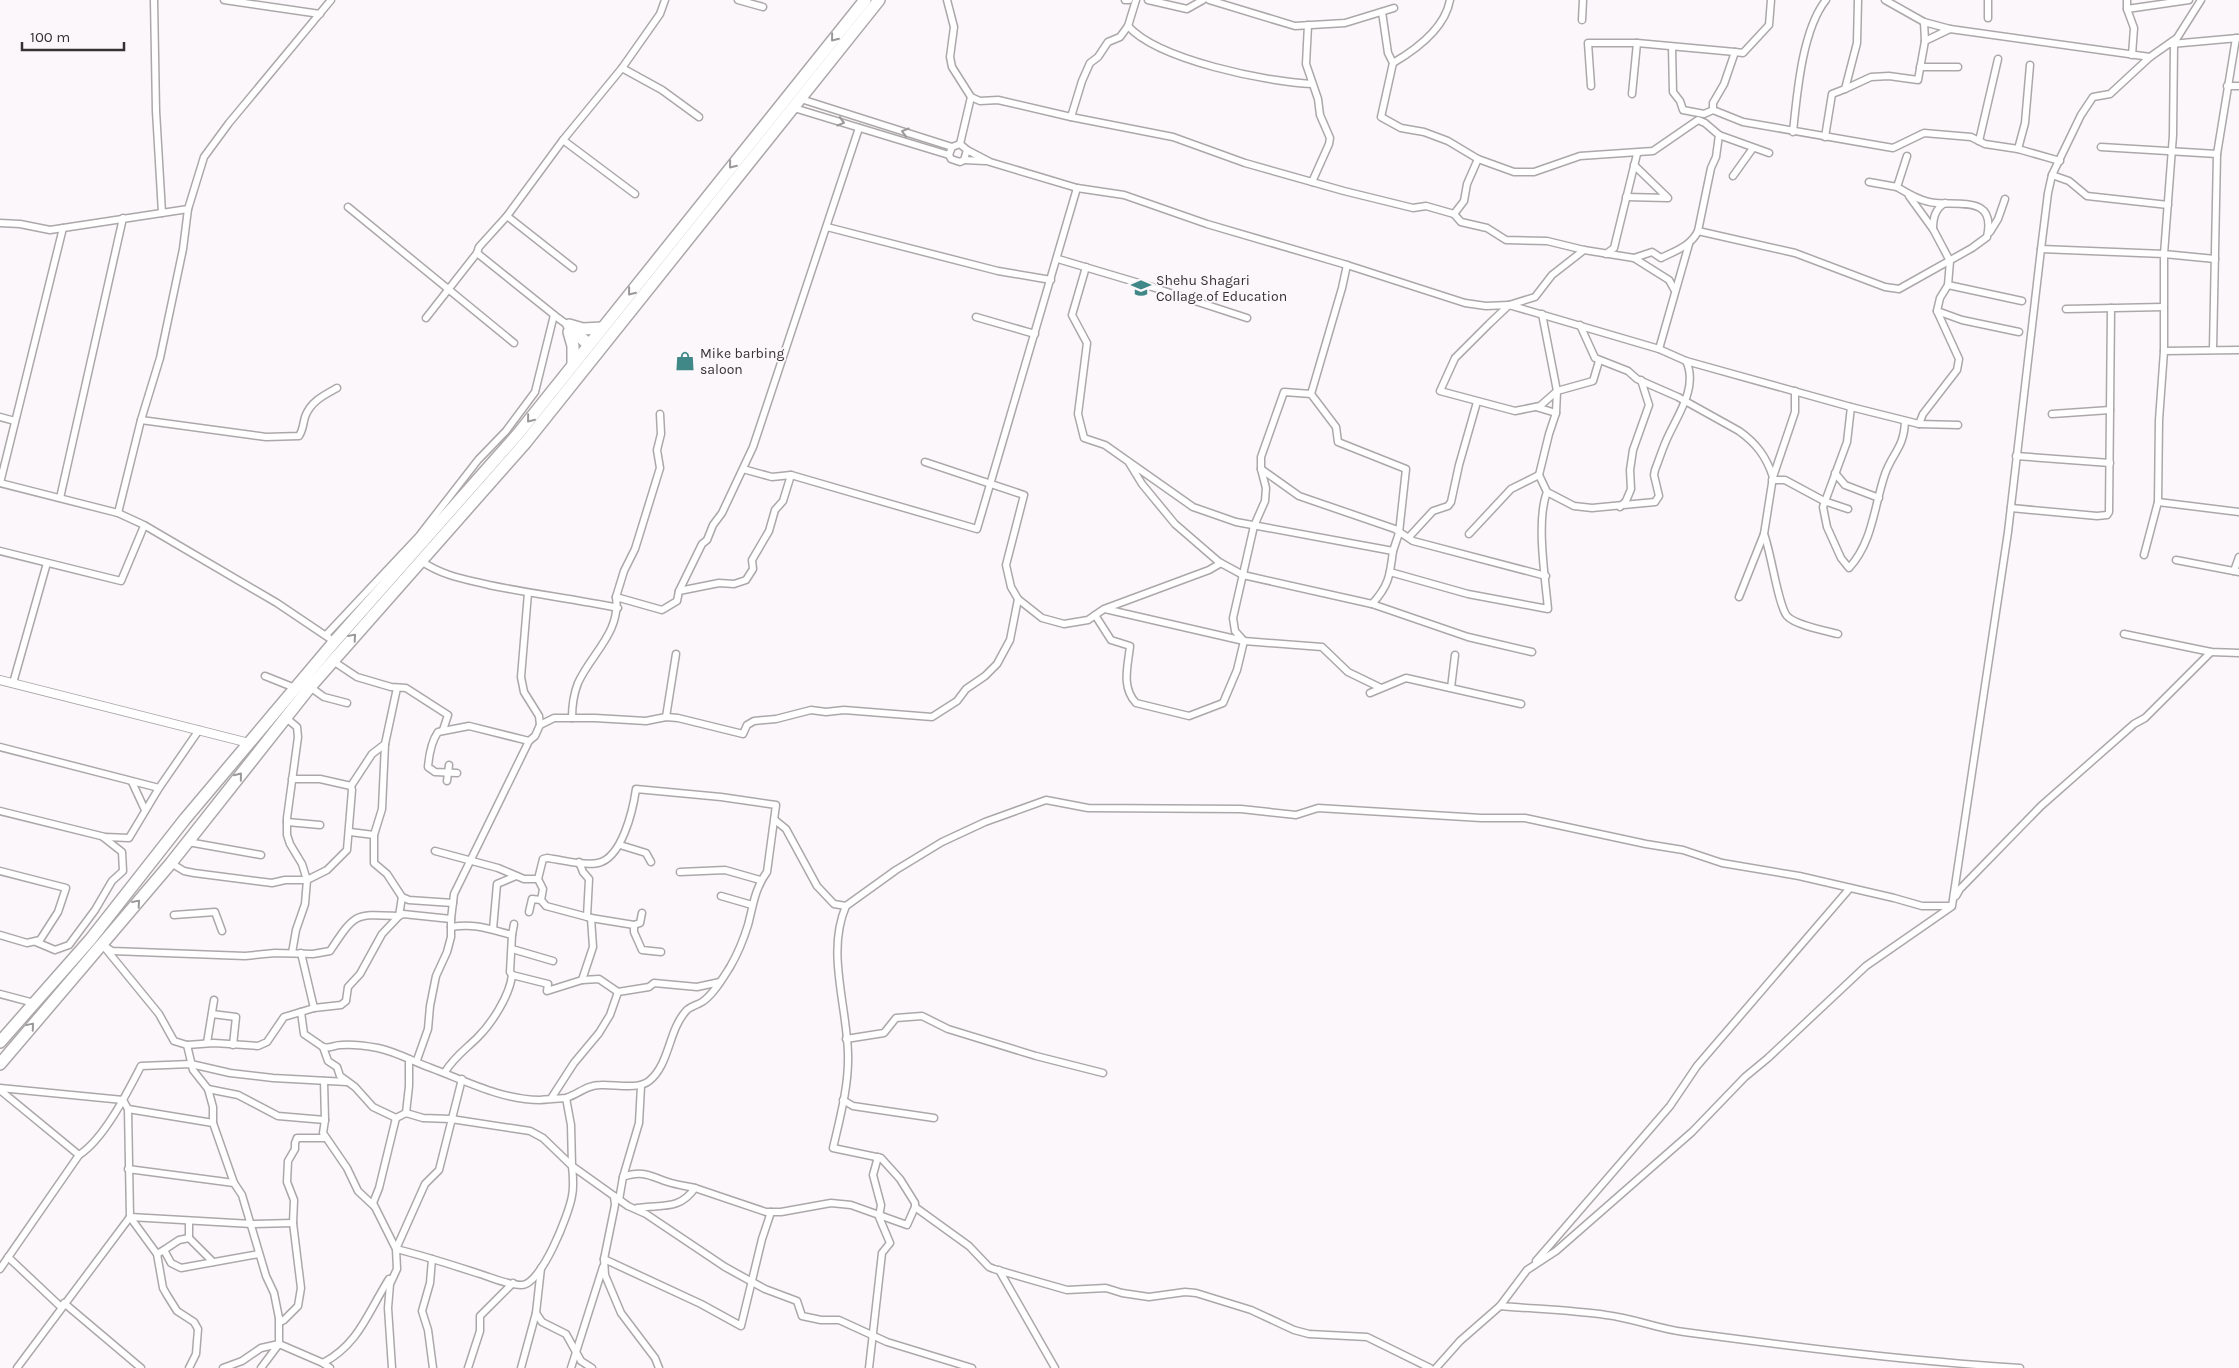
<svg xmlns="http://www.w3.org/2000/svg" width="2239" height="1368" font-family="Karla,sans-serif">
<rect width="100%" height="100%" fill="#fcf7fa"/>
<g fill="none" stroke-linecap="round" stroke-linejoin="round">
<defs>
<g id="minor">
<path d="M 154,0 L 156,111 L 162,213"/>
<path d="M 224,0 L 320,14"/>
<path d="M 738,0 L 763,7"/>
<path d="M 947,0 L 954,27 L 950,57 L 952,67 L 971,97"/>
<path d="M 1125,0 L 1129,0"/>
<path d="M 1148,0 L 1187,9 L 1203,0"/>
<path d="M 1209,0 L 1295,26 L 1345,23 L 1394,8"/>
<path d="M 1771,0 L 1769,25 L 1743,53 L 1735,52 L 1724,84 L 1713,103 L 1713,110 L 1743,122 L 1893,148 L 1924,133 L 1971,137 L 1985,144 L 2018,149 L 2060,161"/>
<path d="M 1885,0 L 1924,22 L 1950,29"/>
<path d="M 1988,0 L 1988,18"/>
<path d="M 2127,0 L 2127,9 L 2134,28 L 2132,55"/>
<path d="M 2201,0 L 2177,38 L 2150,57 L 2110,94 L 2093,97 L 2081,115 L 2052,175 L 2048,193 L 2041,249 L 2164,254 L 2164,351 L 2239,350"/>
<path d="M 2127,9 L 2189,0"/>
<path d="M 1382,12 L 1388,53 L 1393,63 L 1381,117 L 1401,128 L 1424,132 L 1448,141 L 1478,159 L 1514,172 L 1534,172 L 1580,156 L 1653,151 L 1698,120 L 1705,123 L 1719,135 L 1716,157 L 1711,168 L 1698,231 C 1691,246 1675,251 1661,258 L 1652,252 L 1634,258"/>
<path d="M 1582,20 L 1583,0"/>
<path d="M 1924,22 L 1925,41"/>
<path d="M 1308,25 L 1306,64 L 1318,99 L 1320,115 L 1330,138 L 1329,144 L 1312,182"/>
<path d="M 1128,26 C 1158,60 1267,82 1312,84"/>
<path d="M 2171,44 L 2238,38"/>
<path d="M 2174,44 L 2173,135 L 2164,254 L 2215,259"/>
<path d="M 1672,47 L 1673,92 L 1680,101 L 1683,110 L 1704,114 L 1713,110"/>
<path d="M 1393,63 C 1417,49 1445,28 1450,0"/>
<path d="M 1920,67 L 1958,67"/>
<path d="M 622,68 L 662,90 L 699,117"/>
<path d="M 1591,86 L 1588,43 L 1637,43 L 1735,52"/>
<path d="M 2227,86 L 2239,86"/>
<path d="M 1845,89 L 1871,77 L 1889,76 L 1918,80 L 1925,41 L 1950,29 L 2150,57"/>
<path d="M 1632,94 L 1637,43"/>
<path d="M 801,99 L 952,147 L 960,144 L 967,150 L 964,160 L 960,162 L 951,159 L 949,155 L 952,147"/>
<path d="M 794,108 L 949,155"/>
<path d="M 1071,117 L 1082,81 L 1090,63 L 1098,57 L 1108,42 L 1120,37 L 1128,26 L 1136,0"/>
<path d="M 1793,132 C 1797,94 1802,30 1826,0"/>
<path d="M 1719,135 L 1769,153"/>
<path d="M 1825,137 L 1832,94 L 1845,89 L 1857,43 L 1858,0"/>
<path d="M 563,140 L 635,194"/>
<path d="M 1979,141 L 1998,59"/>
<path d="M 960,144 L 971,97 L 980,101 L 998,100 L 1071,117 L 1173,137 L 1245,163 L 1344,191 L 1413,208 L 1426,206 L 1454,214 L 1461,222 L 1487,228 L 1506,240 L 1547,241 L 1584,250 L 1634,258 L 1669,280 L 1674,289"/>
<path d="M 2101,147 L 2217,154 L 2236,38"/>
<path d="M 2018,149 L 2025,123 L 2030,65"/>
<path d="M 967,150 L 990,162 L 1077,188 L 1124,195 L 1207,224 L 1347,265 L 1465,303 L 1486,306 L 1509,305 L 1659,349 L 1686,361 L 1851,407 L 1919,424 L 1958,425"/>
<path d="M 964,160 L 985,161"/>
<path d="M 2052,175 L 2069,181 L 2087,196 L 2168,205"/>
<path d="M 1733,176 L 1753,148"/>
<path d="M 1869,182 L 1897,187"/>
<path d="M 1909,196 L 1933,229 L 1950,261 L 1948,285 L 1940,298 L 1937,311 L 1959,359 L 1957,370 L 1923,414 L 1919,424"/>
<path d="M 1626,197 L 1668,198 L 1634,165"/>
<path d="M 348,207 L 514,343"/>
<path d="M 1454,214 L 1464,201 L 1467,184 L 1478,159"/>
<path d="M 507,216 L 573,268"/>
<path d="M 0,223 L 20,224 L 50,230 L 188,209 L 204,157 L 229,123 L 331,0"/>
<path d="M 827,227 L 998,271 L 1051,280"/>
<path d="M 1933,229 C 1933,218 1935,209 1945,203"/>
<path d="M 1698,231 L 1795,253 L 1885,287 L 1899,289 L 1972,248 L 1987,237 C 1996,197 1963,205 1936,203 C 1922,202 1909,194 1897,187 L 1907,156"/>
<path d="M 1990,232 L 1998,219 L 2005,199"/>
<path d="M 1584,250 L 1552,275 L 1535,297 L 1509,305 L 1489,324 L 1455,358 L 1440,391 L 1515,411 L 1540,406 L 1557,391 L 1593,381 L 1599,361"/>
<path d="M 477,253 L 558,318 L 592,343"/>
<path d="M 1606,254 L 1614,248 L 1637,154"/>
<path d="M 1058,259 L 1152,287 L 1247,318"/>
<path d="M 1086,267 L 1072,315 L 1087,343 L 1078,414 L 1084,438 L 1105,445 L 1193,507 L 1236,522 L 1393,551 C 1390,575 1389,586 1372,604 L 1243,575 L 1219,562 L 1175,524 L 1142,484 L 1128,461"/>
<path d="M 1948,285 L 2022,301"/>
<path d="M 2066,309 L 2163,307"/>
<path d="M 1937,311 L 1962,320 L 2019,332"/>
<path d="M 976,317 L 1035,334"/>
<path d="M 426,318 L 477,253 L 479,247 L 507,216 L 563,140 L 622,68 L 660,14 L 665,0"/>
<path d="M 1580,325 L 1595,358 L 1628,371 L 1637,379 L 1678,397 L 1739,431 C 1756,443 1766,456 1773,477"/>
<path d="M 570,332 L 589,348"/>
<path d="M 1659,349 L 1689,244"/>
<path d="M 2213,349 L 2217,154"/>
<path d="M 1311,394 L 1342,288 L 1347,265"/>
<path d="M 1536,407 L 1556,413"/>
<path d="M 1851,407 L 1847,442 L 1823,507 L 1827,527 L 1841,558 L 1849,568 C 1873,542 1874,506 1885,474 C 1893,452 1904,448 1905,421"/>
<path d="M 2052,414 L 2110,410"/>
<path d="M 0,417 L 15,421"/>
<path d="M 141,420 L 266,437 L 299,436 C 303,430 303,424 305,417 C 310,402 324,395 337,388"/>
<path d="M 2016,456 L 2110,463"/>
<path d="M 925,462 L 1024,495 L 1006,565 L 1011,587 L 1018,599 L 1042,618 L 1064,624 L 1088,620 L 1104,609 L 1209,570 L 1221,563"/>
<path d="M 743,469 L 772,477 L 791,475 L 977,529 L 1077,188"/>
<path d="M 1261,469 L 1299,496 L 1395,529 L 1413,541 L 1546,576"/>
<path d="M 1835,473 L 1845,485 L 1879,498"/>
<path d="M 1772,480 L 1785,480 L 1824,501 L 1848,509"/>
<path d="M 0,483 L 118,513 L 144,525 L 277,603 L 329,638"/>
<path d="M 0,483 L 63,228"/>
<path d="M 1547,492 L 1574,506 L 1592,508 L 1655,502 L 1659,496 L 1654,475 L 1655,470 C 1659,460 1662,450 1666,441 C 1676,417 1699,388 1686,361"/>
<path d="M 60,498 L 123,218"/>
<path d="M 2158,502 L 2239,512"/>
<path d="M 1620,507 L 1626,501 L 1631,489 L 1630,470 L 1633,450 L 1649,405 L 1641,380"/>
<path d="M 2011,508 L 2097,516 L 2107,515 L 2109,512 L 2111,308"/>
<path d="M 118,513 L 141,420 L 160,358 L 183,249 L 188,209"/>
<path d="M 1469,534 L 1511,489 L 1539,475"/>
<path d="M 1764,534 C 1771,552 1778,605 1787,616 C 1795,625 1826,631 1838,634"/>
<path d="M 1409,537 L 1433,511 L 1448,506 L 1451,502 L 1459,465 L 1477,402"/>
<path d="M 0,551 L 121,581 L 144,526"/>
<path d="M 2144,555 L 2158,502 L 2159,420 L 2164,351"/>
<path d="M 2176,560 L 2239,572"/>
<path d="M 421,561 C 443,576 464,579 489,585 C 532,594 575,599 618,608"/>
<path d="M 2234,571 L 2239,557"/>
<path d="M 1390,572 L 1468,594 L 1548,609 C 1545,576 1536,521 1547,492 L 1539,475 L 1549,434 L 1556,413 L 1557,391 L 1542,314"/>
<path d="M 679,591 L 702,544 L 707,540 L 713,525 L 722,513 L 753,447 L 859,128"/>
<path d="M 528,593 L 521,677 L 524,692 L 539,716 L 540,725"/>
<path d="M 616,597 L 624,571 L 635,549 L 660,468 L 657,450 L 661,434 L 660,414"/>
<path d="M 1739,597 L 1764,534 L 1773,477 L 1795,412 L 1795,391"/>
<path d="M 1372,604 L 1468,637 L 1532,652"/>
<path d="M 1105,609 L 1244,641 L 1322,647 L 1348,672 L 1381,688"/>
<path d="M 1095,615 L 1111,640 L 1130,646 C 1128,666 1121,687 1136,703 L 1189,716 L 1223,703 L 1237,670 L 1244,641 L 1235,631 L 1233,618 L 1254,526 L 1265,501 L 1266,488 L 1261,469 L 1261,457 L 1284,392 L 1311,394 L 1336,427 L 1338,442 L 1406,469 L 1399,533 L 1393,551"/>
<path d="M 2124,634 L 2211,652 L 2239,653"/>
<path d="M 326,635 L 419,536 L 478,460 L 506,431 L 535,392 L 554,315"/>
<path d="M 333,661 L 357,677 L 391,687 L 406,688 L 448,715 L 443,730"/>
<path d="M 265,676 L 295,688"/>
<path d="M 13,683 L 47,563"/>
<path d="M 310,687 L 324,697 L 347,703"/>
<path d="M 1451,688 L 1455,655"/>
<path d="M 1370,693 L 1406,678 L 1521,704"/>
<path d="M 285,717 L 297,727 L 298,737 L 287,818 L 287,835 L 290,844 L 302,864 L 307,880 L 305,904 L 296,930 L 292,953"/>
<path d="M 666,717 L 676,654"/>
<path d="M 572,718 C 572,707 574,693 578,683 C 591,654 621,632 616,597 L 662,610 L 677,601 L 679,591 L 719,583 L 734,584 L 746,580 L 753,569 L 752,560 L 769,531 L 775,510 L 783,501 L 791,475"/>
<path d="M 385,744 L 382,809 L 374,835 L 374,863 L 387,874 L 402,897 L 409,900 L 453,903"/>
<path d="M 0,747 L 159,788"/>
<path d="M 457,773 L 435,772 L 428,767 C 429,755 431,742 438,732 L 469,726 L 529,741"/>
<path d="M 292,779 L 320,779 L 351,786"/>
<path d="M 447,781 L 449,765"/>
<path d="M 132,782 L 145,810"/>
<path d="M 0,811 L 105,837 L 129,838 L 159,788 L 199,730"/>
<path d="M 775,820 L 786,829 L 817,886 L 834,904 L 846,906 C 826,952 847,1005 848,1054 C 849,1085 840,1118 833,1148 L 881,1158 L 900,1179 L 915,1203 L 915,1207 L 969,1246 L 989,1267 L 994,1269 L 1067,1290 L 1106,1288 L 1122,1293 L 1149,1297 L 1185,1292 L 1196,1293 L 1251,1310 L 1294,1330 L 1309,1334 L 1367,1337 L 1430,1368"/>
<path d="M 287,822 L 320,825"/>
<path d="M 350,832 L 374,835"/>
<path d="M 188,842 L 261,855"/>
<path d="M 620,845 L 646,853 L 651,862"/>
<path d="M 435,851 L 498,868 L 524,879 L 538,879"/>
<path d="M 579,862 L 583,872 L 589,879 L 587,917"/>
<path d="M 171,863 L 184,871 L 194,873 L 272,883 L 285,880 L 307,880 L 327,870 L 347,850 L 352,790 L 351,786 L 372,754 L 385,744 L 397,688"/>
<path d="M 0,871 L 66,888 L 58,912 L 40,940 L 27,943 L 0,935"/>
<path d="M 680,872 L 725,870 L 760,880"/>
<path d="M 721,896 L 752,905"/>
<path d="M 1956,896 L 1960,889 L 2041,806 L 2134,724 L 2145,718 L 2211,652"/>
<path d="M 846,906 L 896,870 L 942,842 L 985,822 L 1046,800 L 1088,808 L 1241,809 L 1296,815 L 1318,808 L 1481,818 L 1525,818 L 1646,844 L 1683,850 L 1722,863 L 1799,876 L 1894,898 L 1922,906 L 1952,906 L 2008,532 L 2041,249"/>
<path d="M 529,912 L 532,899 L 541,900"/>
<path d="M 174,915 L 215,912 L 222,931"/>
<path d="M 634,925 L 640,923 L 642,913"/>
<path d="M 493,929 L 497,884 L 516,876"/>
<path d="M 512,935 L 514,924"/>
<path d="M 36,942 L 55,950 L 69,945 L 95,910 L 112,881 L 123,871 L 122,852 L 103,837"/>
<path d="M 101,943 L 159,1014 L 174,1041 L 187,1045 L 193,1070 L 208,1089 L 213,1107 L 213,1123 L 234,1183 L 242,1195 L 266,1276 L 274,1293 L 279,1318 L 279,1344 L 323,1363 L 330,1368"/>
<path d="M 106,947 L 112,951 L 245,956 L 275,953 L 313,954 L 330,951 C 356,912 354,914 399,916 L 403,914 L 451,919"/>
<path d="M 512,949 L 553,961"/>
<path d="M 301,953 L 314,1008"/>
<path d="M 512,975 L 548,984 L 547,991 L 582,980 L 599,979 L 618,992"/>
<path d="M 582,980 L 593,947 L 591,918"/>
<path d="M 0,994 L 34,1003"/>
<path d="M 301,1012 L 304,1034 L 323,1047 L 328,1061 L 337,1067 L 340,1076 L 355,1087 L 373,1107 L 396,1118 L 406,1113"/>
<path d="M 212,1014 L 236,1017 L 233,1045"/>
<path d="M 846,1039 L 884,1033 L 896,1018 L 922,1016 L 948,1029 L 1036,1056 L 1103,1073"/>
<path d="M 207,1043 L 214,1000"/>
<path d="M 187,1045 L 214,1043 L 258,1046 L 267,1042 L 284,1017 L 314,1008 L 341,1005 L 346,1001 L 348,987 L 360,974 L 382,934 L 399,916 L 402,897"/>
<path d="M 323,1047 C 330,1049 334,1045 341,1045 C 352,1044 367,1046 378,1048 C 397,1052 414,1062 431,1068 C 466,1081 502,1100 540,1100 C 543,1100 564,1098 566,1098 C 579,1094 586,1085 601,1085 C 614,1084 638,1090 649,1081 C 670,1064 668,1031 686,1011 C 689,1007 697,1005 702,1002 C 713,995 723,978 730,967 C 737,955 744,938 748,925 C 753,906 755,888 767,872 L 776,805 L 721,797 L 636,789 C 633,810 622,858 598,863 C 583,866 563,860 547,858 L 543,859 L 538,879 L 543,889 L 541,900 L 546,906 L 591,918 L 634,925 L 634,932 L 642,950 L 661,952"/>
<path d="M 417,1060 L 428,1029 L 430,1006 L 436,976 L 447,952 L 451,937 L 451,919 L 454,894 L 529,741 L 535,736 L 540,725 L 554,718 L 595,718 L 646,721 L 666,717 L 678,718 L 743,734 L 747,725 L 754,721 L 776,719 L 811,710 L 826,712 L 844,710 L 932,717 L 957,701 L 966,689 L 985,676 L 997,664 L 1010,640 L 1018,599"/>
<path d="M 445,1072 C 454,1057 466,1049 478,1037 C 492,1023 510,995 512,975 L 510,972 L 512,935 C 489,929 475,923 451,927"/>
<path d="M 324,1081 L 325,1120 L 323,1133 L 347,1168 L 358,1191 L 374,1206"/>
<path d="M 0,1088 L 123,1100"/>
<path d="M 208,1089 L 238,1095 L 278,1116 L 325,1120"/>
<path d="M 0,1090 L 79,1155"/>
<path d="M 552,1097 L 574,1063 L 599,1033 L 610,1015 L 618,992 L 649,987 L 654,983 L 697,987 L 720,982"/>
<path d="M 566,1098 L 571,1125 L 572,1166 L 628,1206 L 646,1214 L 725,1267 L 765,1289 L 797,1301 L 802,1316 L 821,1320 L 839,1320 L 887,1342 L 972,1368"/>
<path d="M 123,1100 L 128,1109 L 130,1217 L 157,1254 L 163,1288 L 167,1295 L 177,1311 L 194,1322 L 198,1329 L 196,1354 L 189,1368"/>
<path d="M 843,1100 L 853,1106 L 934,1118"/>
<path d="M 128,1109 L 213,1123"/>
<path d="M 406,1113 L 423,1118 L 451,1119 L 530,1131 L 543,1138 L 572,1166 C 573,1175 574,1186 572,1196 C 569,1214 541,1286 521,1285 C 508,1285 493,1278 480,1274 C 452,1265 425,1256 396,1249 L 425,1184 L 439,1170 L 462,1079"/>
<path d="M 406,1113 L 409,1086 L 409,1059"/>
<path d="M 128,1169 L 234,1183"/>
<path d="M 623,1177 L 639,1123 L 641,1086"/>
<path d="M 614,1196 L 615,1205 L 604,1259 L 605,1275 L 621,1313 L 655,1358 L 659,1368"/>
<path d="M 619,1200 L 623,1177 C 643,1170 650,1176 668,1182 C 677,1185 686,1186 695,1188"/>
<path d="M 637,1208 C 661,1204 679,1211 695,1188 L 766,1212 L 781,1212 L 831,1203 L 851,1205 L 907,1225 L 915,1207"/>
<path d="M 130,1217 L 252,1224 L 293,1223"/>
<path d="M 189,1238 L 213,1262"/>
<path d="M 164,1250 L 179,1240 L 189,1238 L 189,1221"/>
<path d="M 157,1254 L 164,1250 L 171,1263 L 181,1268 L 259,1254"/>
<path d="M 8,1257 L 61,1307"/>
<path d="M 432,1259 L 430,1283 L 422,1311 L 428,1330 L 433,1368"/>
<path d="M 604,1259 L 701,1304 L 741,1326 L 762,1239 L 771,1212"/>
<path d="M 1536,1261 L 1670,1106 L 1697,1066 L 1850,888"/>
<path d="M 0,1269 L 79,1155 C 104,1139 127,1093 141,1066 L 191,1064 L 230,1073 L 273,1078 L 347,1082"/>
<path d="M 999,1270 L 1055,1368"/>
<path d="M 64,1303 L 141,1368"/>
<path d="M 1500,1306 C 1535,1309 1571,1310 1606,1315 C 1633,1318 1658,1329 1684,1332 C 1796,1347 1908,1361 2020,1368"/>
<path d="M 536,1313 L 542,1322 L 566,1334 L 581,1361 L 592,1368"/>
<path d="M 279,1318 L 282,1321 L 284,1320 L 298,1306 L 301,1288 L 293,1223 L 294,1200 L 287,1182 L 288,1161 L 295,1149 L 295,1143 L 297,1138 L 325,1138"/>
<path d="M 323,1363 C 359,1344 368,1312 389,1279"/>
<path d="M 17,1368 L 130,1217"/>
<path d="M 223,1368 L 242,1361 L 261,1348 L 279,1344 L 261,1368"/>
<path d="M 392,1368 L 388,1308 L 390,1284 L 397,1269 L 396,1249 L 373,1203 L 379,1188 L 396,1118"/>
<path d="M 468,1368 L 480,1331 L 480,1316 L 513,1283"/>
<path d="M 521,1368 L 536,1313 L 541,1268"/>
<path d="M 571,1368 L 603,1267"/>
<path d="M 869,1368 L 882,1253 L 890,1243 L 879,1217 L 881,1205 L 873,1175 L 878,1157"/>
<path d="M 1436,1368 L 1460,1341 L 1500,1306 L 1527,1270 L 1556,1251 L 1692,1132 L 1745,1077 L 1768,1058 L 1866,966 L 1951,907"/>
</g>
<path id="tertiary" d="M 0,680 L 249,743"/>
<g id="trunk">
<path d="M 569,325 L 583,329 L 602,328"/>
<path d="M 569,332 L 573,346 L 573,365"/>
<path d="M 0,1042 L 90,940 L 185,819 L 335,641 L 518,434 L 865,0"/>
<path d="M 0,1064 L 171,863 L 310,687 L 526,442 L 879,0"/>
</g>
</defs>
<use href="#minor" stroke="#aca8aa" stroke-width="9"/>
<use href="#tertiary" stroke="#aca8aa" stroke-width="10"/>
<use href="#trunk" stroke="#aca8aa" stroke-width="14"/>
<use href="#minor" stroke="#fff" stroke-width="6"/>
<use href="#tertiary" stroke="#fff" stroke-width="8"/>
<use href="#trunk" stroke="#fff" stroke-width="11"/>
</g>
<defs><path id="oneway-chevron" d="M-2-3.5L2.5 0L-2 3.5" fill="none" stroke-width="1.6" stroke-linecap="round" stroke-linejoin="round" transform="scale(1.25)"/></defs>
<g stroke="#9a9899">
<use href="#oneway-chevron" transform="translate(834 38) rotate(129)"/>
<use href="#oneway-chevron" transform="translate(841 122) rotate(17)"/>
<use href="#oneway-chevron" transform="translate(905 132) rotate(-163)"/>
<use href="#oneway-chevron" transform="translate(732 165) rotate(129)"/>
<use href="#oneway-chevron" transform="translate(631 292) rotate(129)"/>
<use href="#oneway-chevron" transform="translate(530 419) rotate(129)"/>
<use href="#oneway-chevron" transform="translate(353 637) rotate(-49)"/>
<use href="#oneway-chevron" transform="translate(239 776) rotate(-51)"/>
<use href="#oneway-chevron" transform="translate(137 903) rotate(-49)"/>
<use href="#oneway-chevron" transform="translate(31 1026) rotate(-50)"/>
</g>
<defs>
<symbol id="school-bare" viewBox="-9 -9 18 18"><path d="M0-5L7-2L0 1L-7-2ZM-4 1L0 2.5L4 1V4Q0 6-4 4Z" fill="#408887" stroke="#fcf7fa" stroke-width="2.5" paint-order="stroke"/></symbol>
<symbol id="shop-bare" viewBox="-9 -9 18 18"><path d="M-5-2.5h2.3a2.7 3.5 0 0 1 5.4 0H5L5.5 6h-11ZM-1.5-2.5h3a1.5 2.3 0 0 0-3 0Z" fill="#408887" stroke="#fcf7fa" stroke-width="2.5" paint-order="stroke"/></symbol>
</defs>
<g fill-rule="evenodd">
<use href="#school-bare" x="1127" y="274" width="28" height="28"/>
<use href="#shop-bare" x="671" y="347" width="28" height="28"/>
</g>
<g text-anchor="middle" stroke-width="4" stroke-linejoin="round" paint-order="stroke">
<g font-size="14" fill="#343233" stroke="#fcf7fa" text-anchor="start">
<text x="1156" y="285">Shehu Shagari<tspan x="1156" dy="16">Collage of Education</tspan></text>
<text x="700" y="358">Mike barbing<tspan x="700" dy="16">saloon</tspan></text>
</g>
</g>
<path d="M22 42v8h102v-8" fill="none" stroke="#343233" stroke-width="2.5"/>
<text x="30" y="42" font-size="15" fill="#343233" stroke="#fcf7fa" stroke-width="4" paint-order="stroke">100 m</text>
</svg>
